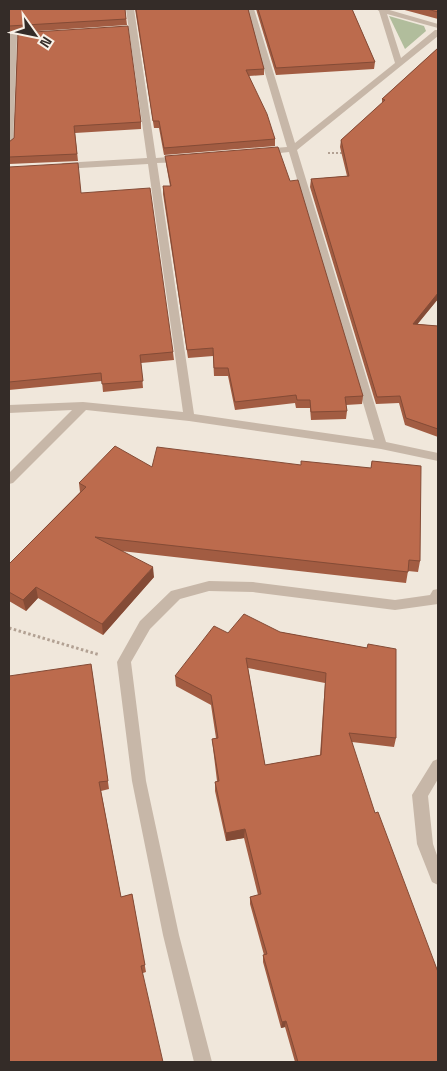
<svg xmlns="http://www.w3.org/2000/svg" width="447" height="1071" font-family="'Space Grotesk',sans-serif">
<rect width="100%" height="100%" fill="#f0e7db"/>
<path fill="#b1bd9c" d="M 389,16 L 424,26 L 426,31 L 405,49 Z"/>
<g fill="none" stroke-linecap="round" stroke-linejoin="round">
<path stroke="#b2a193" stroke-width="2" stroke-dasharray="2 2" stroke-linecap="butt" d="M 328,153 L 344,153"/>
<path stroke="#b2a193" stroke-width="3" stroke-dasharray="2.5 2.5" stroke-linecap="butt" d="M 9,628 L 100,655"/>
<g fill="#c7b7a8" fill-rule="evenodd">
<path d="M 126,9 L 134,9 L 156,158 L 182,156 L 186,159 L 182,162 L 157,163 L 194,414 L 374,440 L 289,152 L 262,155 L 258,152 L 262,149 L 287,147 L 246,9 L 254,9 L 295,143 L 395,63 L 379,11 L 376,9 L 386,9 L 438,24 L 438,28 L 387,14 L 401,58 L 435,30 L 438,30 L 438,36 L 297,150 L 386,442 L 438,453 L 438,461 L 381,449 L 189,421 L 86,410 L 13,483 L 9,484 L 9,473 L 72,410 L 9,413 L 9,405 L 83,402 L 183,412 L 148,164 L 63,169 L 59,166 L 63,163 L 147,158 Z"/>
<path d="M 33,32 L 36,32 L 36,36 L 17,38 L 13,145 L 9,148 L 9,34 Z"/>
<path d="M 209,581 L 253,582 L 395,600 L 430,595 L 433,590 L 438,589 L 438,604 L 395,610 L 253,592 L 209,591 L 180,599 L 150,629 L 131,662 L 146,781 L 179,935 L 212,1062 L 194,1062 L 163,935 L 132,781 L 117,662 L 140,621 L 171,591 Z"/>
<path d="M 438,759 L 438,779 L 428,796 L 433,844 L 438,858 L 438,885 L 432,882 L 417,844 L 412,795 L 433,761 Z"/>
</g>
</g>
<g fill="#a25c42" fill-rule="evenodd">
<path d="M 9,9 L 125,9 L 127,25 L 9,33 Z"/>
<path d="M 135,9 L 248,9 L 264,69 L 264,75 L 249,76 L 275,139 L 275,146 L 164,155 L 159,128 L 154,128 Z"/>
<path d="M 256,9 L 352,9 L 375,62 L 374,69 L 276,75 Z"/>
<path d="M 401,9 L 438,9 L 438,19 Z"/>
<path d="M 18,33 L 141,122 L 141,129 L 75,133 L 78,161 L 9,164 L 9,165 L 9,142 L 14,138 Z"/>
<path d="M 438,48 L 438,299 L 417,324 L 438,326 L 438,437 L 405,425 L 399,403 L 376,404 L 310,187 L 311,179 L 347,176 L 340,147 L 341,140 L 382,103 L 382,99 Z"/>
<path d="M 165,156 L 363,396 L 362,404 L 346,405 L 347,411 L 346,419 L 311,420 L 310,408 L 296,408 L 295,403 L 235,410 L 228,376 L 214,376 L 213,356 L 188,358 L 163,194 L 163,186 L 170,186 L 166,164 Z"/>
<path d="M 9,167 L 81,193 L 173,352 L 174,360 L 141,363 L 143,388 L 103,392 L 102,381 L 9,390 Z"/>
<path d="M 372,461 L 420,561 L 418,572 L 408,571 L 406,583 L 121,551 L 154,577 L 103,635 L 38,598 L 26,611 L 9,601 L 9,564 L 80,492 L 79,483 L 152,467 L 301,465 L 371,468 Z"/>
<path d="M 280,632 L 367,648 L 396,738 L 394,747 L 352,742 L 438,1062 L 295,1062 L 285,1027 L 281,1028 L 263,962 L 263,955 L 264,955 L 250,904 L 250,897 L 258,895 L 244,838 L 226,841 L 215,791 L 215,782 L 217,781 L 213,748 L 212,739 L 216,738 L 211,705 L 176,686 L 175,676 L 228,633 ZM 248,668 L 325,683 L 320,755 L 265,765 Z"/>
<path d="M 91,664 L 109,789 L 101,791 L 121,897 L 132,894 L 146,972 L 143,973 L 9,1062 Z"/>
</g>
<g fill="#844b36">
<path d="M 438,293 L 438,299 L 412,331 L 413,324 Z"/>
<path d="M 153,567 L 154,577 L 103,635 L 102,624 Z"/>
<path d="M 36,587 L 38,598 L 26,611 L 23,600 Z"/>
<path d="M 245,829 L 244,838 L 226,841 L 226,833 Z"/>
<path d="M 286,1021 L 285,1027 L 281,1028 L 282,1022 Z"/>
</g>
<g fill="#bc6b4d" stroke="#844b36" fill-rule="evenodd">
<path d="M 9,9 L 125,9 L 126,19 L 9,26 Z"/>
<path d="M 136,9 L 248,9 L 264,69 L 246,70 L 267,114 L 275,139 L 164,148 L 159,121 L 153,121 Z"/>
<path d="M 258,9 L 352,9 L 375,62 L 276,68 Z"/>
<path d="M 427,9 L 438,9 L 438,12 Z"/>
<path d="M 128,26 L 141,122 L 74,126 L 77,154 L 9,157 L 9,142 L 14,138 L 18,33 Z"/>
<path d="M 438,48 L 438,293 L 413,324 L 438,326 L 438,429 L 406,418 L 400,396 L 377,397 L 311,179 L 349,176 L 341,140 L 385,100 L 382,99 Z"/>
<path d="M 278,147 L 290,181 L 298,180 L 363,396 L 345,397 L 347,411 L 311,412 L 310,400 L 297,400 L 296,395 L 235,402 L 228,368 L 214,368 L 213,348 L 187,350 L 163,186 L 171,186 L 165,156 Z"/>
<path d="M 78,163 L 81,193 L 150,188 L 173,352 L 140,355 L 143,381 L 102,384 L 101,373 L 9,382 L 9,167 Z"/>
<path d="M 115,446 L 152,467 L 157,447 L 301,465 L 301,461 L 371,468 L 372,461 L 421,466 L 420,561 L 409,560 L 408,572 L 95,537 L 153,567 L 102,624 L 36,587 L 23,600 L 9,592 L 9,564 L 86,487 L 79,483 Z"/>
<path d="M 244,614 L 280,632 L 367,648 L 368,644 L 396,649 L 396,738 L 349,733 L 375,813 L 378,812 L 438,972 L 438,1062 L 298,1062 L 286,1021 L 282,1022 L 263,955 L 267,954 L 250,897 L 261,894 L 245,829 L 226,833 L 215,782 L 219,781 L 212,739 L 218,738 L 211,695 L 175,676 L 214,626 L 228,633 ZM 246,658 L 326,673 L 321,755 L 265,765 Z"/>
<path d="M 91,664 L 108,781 L 99,782 L 121,897 L 132,894 L 145,965 L 141,966 L 163,1062 L 9,1062 L 9,676 Z"/>
</g>
<rect width="447" height="1071" fill="none" stroke="#342c28" stroke-width="20"/>
<g transform="translate(35 35) rotate(123)" stroke="#f8f1e7" stroke-width="4" paint-order="stroke">
<path d="M0-4L9 19L0 12L-9 19Z" fill="#342c28"/>
<text y="-8" font-size="14" font-weight="bold" text-anchor="middle" fill="#342c28">N</text>
</g>
</svg>
